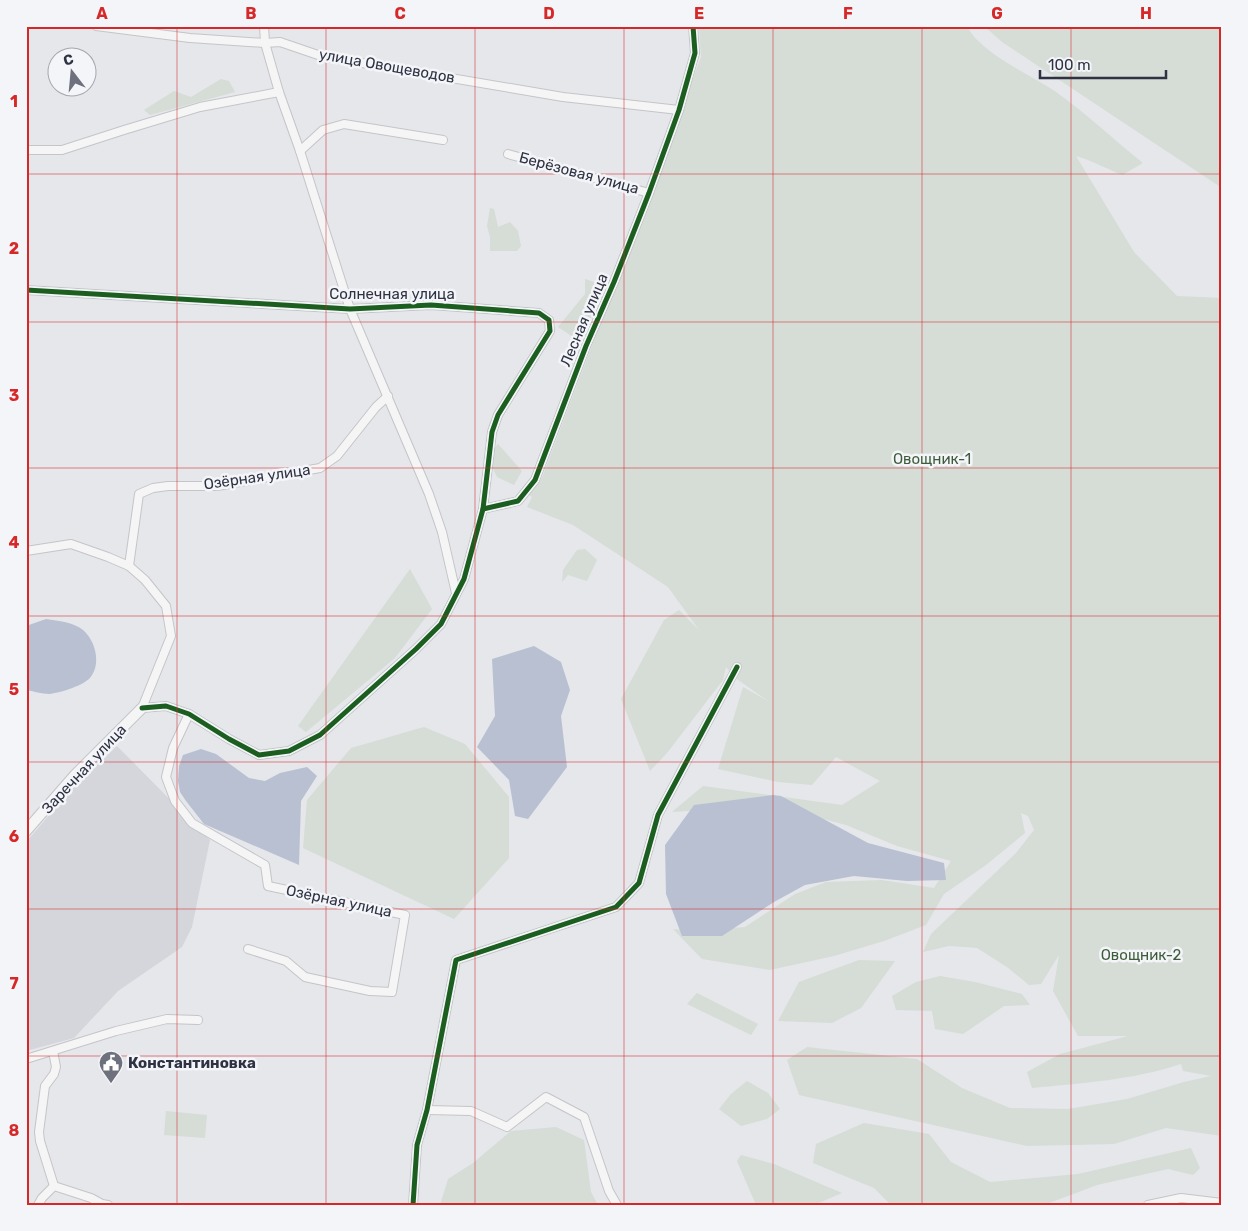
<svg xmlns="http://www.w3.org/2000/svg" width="1248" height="1231" font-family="Rubik,sans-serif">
<rect width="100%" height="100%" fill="#e5e7ea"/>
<path fill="#d4d6dc" d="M 117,746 L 210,840 L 192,927 L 182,947 L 118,991 L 74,1038 L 26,1051 L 26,842 L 71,790 Z"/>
<g fill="#d5ddd6">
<path d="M 699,26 L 967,26 C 980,53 1031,75 1056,92 C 1086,113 1114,140 1143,163 L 1122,175 L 1088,160 L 1076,156 L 1134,252 L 1177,296 L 1222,298 L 1222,1136 L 1166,1128 L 1114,1144 L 1027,1146 L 799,1095 L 787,1060 L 807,1047 L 917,1059 L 962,1088 L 1010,1108 L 1068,1109 L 1127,1099 L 1184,1082 L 1211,1076 L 1183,1071 L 1181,1064 C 1133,1080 1082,1083 1032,1088 L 1027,1072 L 1060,1054 L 1128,1036 L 1078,1036 L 1053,991 L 1059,955 L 1041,984 L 1029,985 L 1007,967 L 977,948 L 949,946 L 923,952 L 931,934 L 1016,853 L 1034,830 L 1028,816 L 1021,813 L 1025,833 L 986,865 L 944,894 L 926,925 L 884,941 L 834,956 L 770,970 L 702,959 L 673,929 L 693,931 L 745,927 L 795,894 L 826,882 L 882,880 L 934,888 L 951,861 L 897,846 L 846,825 L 793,811 L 766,806 L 672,812 L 703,786 L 842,805 L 880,781 L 836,757 L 812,785 L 778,782 L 718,769 L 743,687 L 768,701 L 734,677 L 726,667 L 723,680 L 667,753 L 650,771 L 621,699 L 664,620 L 679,610 L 699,630 L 668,587 L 573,525 L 527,507 L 532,497 L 529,495 L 536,481 L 539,483 L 543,475 L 701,57 Z"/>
<path d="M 984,26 L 1222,26 L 1222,188 L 1002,42 Z"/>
<path d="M 221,79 L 229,81 L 235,92 L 150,115 L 144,110 L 174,91 L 191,97 Z"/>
<path d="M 490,208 L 494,209 L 498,227 L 510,222 L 518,231 L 521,246 L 517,251 L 490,251 L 490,237 L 487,226 Z"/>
<path d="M 585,279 L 603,285 L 582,343 L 558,327 L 585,294 Z"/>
<path d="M 498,444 L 522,471 L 514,485 L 497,477 L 487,456 Z"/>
<path d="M 585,549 L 597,560 L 587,581 L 568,575 L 562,582 L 563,570 L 577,550 Z"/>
<path d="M 410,569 L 432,609 L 395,658 L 306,732 L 298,726 Z"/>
<path d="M 424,727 L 465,744 L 509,797 L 509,858 L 454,919 L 303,848 L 307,800 L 351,748 Z"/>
<path d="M 859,960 L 895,961 L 861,1008 L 832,1023 L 778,1021 L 799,982 Z"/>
<path d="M 940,976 L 975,982 L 1022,994 L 1030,1005 L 1004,1006 L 963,1034 L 935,1029 L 932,1011 L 896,1010 L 892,996 L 916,982 Z"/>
<path d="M 697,993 L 758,1024 L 751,1035 L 687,1004 Z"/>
<path d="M 747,1081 L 768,1093 L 780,1109 L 767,1119 L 741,1126 L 719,1109 L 731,1094 Z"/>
<path d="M 166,1111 L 207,1115 L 205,1138 L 164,1135 Z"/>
<path d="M 864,1123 L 929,1134 L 951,1162 L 990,1182 L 1078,1174 L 1191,1148 L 1200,1168 L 1193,1175 L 1168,1169 L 1097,1185 L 1044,1205 L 891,1205 L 874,1188 L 813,1163 L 816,1144 Z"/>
<path d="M 556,1127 L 584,1140 L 591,1192 L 598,1205 L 440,1205 L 448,1179 L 473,1163 L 511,1131 Z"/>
<path d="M 741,1155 L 774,1164 L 842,1193 L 814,1205 L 756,1205 L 737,1161 Z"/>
</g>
<g fill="#b8c0d2">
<path d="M 46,619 C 59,621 73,622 83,630 C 96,641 102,666 89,679 C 81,686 60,693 49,694 C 42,694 33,691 26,690 L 26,626 Z"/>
<path d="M 534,646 L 561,662 L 570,690 L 561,716 L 567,767 L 528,819 L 515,816 L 509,780 L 477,747 L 495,716 L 492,659 Z"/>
<path d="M 201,749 L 216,754 L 249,778 L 265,781 L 280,773 L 307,767 L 317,776 L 301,801 L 299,865 L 204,824 L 186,801 L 180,792 L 178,781 L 179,766 L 183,755 Z"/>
<path d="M 773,795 L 781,796 L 868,843 L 944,863 L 946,880 L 907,881 L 854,876 L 805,885 L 774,902 L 722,936 L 682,936 L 666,894 L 665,845 L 694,805 Z"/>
</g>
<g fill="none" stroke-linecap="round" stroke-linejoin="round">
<defs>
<g id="minor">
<path d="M 96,26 L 190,38 L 265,43 L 280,42 L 321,56 L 563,97 L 679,110"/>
<path d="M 264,26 L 265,43 L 279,92 L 300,151 L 350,309 L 429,494 L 442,532 L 456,593"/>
<path d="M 26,150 L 62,150 L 124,130 L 200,107 L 279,92"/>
<path d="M 300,151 L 323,130 L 344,124 L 443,140"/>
<path d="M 508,154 L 649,193"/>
<path d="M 26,290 L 350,309 L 431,305 L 539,313 L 549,320 L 550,331 L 498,415 L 492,432 L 483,509"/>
<path d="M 26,551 L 71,544 L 108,557 L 129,566 L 145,580 L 166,606 L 171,636 L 142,708 L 166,706 L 189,714 L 229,739 L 259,755 L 289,751 L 320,735 L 416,649 L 441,624 L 464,579 L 483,509 L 518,501 L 535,480 L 586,346 L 614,282 L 649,193 L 679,110 L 695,53 L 693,26"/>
<path d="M 129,566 L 139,494 L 153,488 L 168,486 L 217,486 L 320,468 L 337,456 L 376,407 L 388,396"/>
<path d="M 189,714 L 173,748 L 166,777 L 175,801 L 192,823 L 265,865 L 268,886 L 405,915 L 392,992 L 370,991 L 305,977 L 286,961 L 248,949"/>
<path d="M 53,1051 L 56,1067 L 54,1074 L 45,1086 L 39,1132 L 40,1141 L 54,1186"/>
<path d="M 26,1059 L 116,1031 L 167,1019 L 198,1020"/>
<path d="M 427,1110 L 471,1111 L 507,1127 L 546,1097 L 584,1117 L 609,1191 L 617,1205"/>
<path d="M 54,1186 L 91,1198 L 102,1204 L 108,1205"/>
<path d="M 38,1205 L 42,1198 L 54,1186"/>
<path d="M 413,1205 L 417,1145 L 427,1110 L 456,960 L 616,907 L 639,883 L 658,815 L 737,667"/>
<path d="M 1148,1205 L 1181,1198 L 1222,1203"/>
</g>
<path id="tertiary" d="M 26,831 L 75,775 L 142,708"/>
</defs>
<use href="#minor" stroke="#c4c5c8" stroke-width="10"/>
<use href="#tertiary" stroke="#c4c5c8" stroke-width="12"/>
<use href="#minor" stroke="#f5f5f6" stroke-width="8"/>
<use href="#tertiary" stroke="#f5f5f6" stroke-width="10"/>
<defs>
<g id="cycleway">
<path d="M 26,290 L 350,309 L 431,305 L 539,313 L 549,320 L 550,331 L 498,415 L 492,432 L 483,509"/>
<path d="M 142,708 L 166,706 L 189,714 L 229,739 L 259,755 L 289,751 L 320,735 L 416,649 L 441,624 L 464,579 L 483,509 L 518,501 L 535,480 L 586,346 L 614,282 L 649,193 L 679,110 L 695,53 L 693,26"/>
<path d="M 413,1205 L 417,1145 L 427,1110 L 456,960 L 616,907 L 639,883 L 658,815 L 737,667"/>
</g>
</defs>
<use href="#cycleway" stroke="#f4f5f8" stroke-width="8"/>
<use href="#cycleway" stroke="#1b5e20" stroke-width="5"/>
</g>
<path fill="none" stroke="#d62828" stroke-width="1" stroke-opacity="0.55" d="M 177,26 L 177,1205M 326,26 L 326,1205M 475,26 L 475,1205M 624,26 L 624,1205M 773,26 L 773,1205M 922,26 L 922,1205M 1071,26 L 1071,1205M 26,174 L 1222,174M 26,322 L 1222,322M 26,468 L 1222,468M 26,616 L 1222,616M 26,762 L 1222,762M 26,909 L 1222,909M 26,1056 L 1222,1056"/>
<defs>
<symbol id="civic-pin" viewBox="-11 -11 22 30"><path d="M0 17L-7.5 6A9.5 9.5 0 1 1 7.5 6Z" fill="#6e717d" stroke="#f4f5f8"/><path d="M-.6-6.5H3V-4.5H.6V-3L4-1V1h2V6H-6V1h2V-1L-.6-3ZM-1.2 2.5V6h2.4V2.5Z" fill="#fff"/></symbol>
</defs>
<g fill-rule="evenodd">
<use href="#civic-pin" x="97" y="1049" width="28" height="38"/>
</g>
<g text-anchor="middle" stroke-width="5" stroke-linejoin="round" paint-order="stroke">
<g font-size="15" fill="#2e3242" stroke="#f4f5f8">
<text transform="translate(387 66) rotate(10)" y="5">улица Овощеводов</text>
<text transform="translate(579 173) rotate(15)" y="5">Берёзовая улица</text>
<text x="392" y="299">Солнечная улица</text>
<text transform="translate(584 320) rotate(-67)" y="5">Лесная улица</text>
<text transform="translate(257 477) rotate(-8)" y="5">Озёрная улица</text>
<text transform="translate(84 769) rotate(-47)" y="5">Заречная улица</text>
<text transform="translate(339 901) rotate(12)" y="5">Озёрная улица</text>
</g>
<g font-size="15" fill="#3e5c3c" stroke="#f4f5f8">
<text x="932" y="464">Овощник-1</text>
<text x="1141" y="960">Овощник-2</text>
</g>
<g font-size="15" font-weight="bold" fill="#2e3242" stroke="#f4f5f8" text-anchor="start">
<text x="128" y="1068">Константиновка</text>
</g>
</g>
<rect width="1248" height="1231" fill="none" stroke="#f4f5f8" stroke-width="55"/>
<g transform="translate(72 72) rotate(344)"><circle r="24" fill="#f4f5f8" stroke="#a5a7af"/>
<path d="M0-4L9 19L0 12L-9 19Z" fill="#6e717d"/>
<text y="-8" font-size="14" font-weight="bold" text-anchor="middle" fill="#2e3242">С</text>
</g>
<path d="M1040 70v8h126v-8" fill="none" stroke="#2e3242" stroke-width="2.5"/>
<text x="1048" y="70" font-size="15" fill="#2e3242" stroke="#f4f5f8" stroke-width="4" paint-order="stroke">100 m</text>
<rect x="28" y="28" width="1192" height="1176" fill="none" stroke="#d62828" stroke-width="2"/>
<g font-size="16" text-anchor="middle" font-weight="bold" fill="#d62828">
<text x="102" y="19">A</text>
<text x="251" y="19">B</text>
<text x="400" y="19">C</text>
<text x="549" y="19">D</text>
<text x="699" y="19">E</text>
<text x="848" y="19">F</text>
<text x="997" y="19">G</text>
<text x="1146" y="19">H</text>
<text x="14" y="107">1</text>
<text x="14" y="254">2</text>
<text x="14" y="401">3</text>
<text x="14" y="548">4</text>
<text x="14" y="695">5</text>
<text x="14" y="842">6</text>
<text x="14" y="989">7</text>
<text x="14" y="1136">8</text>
</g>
</svg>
